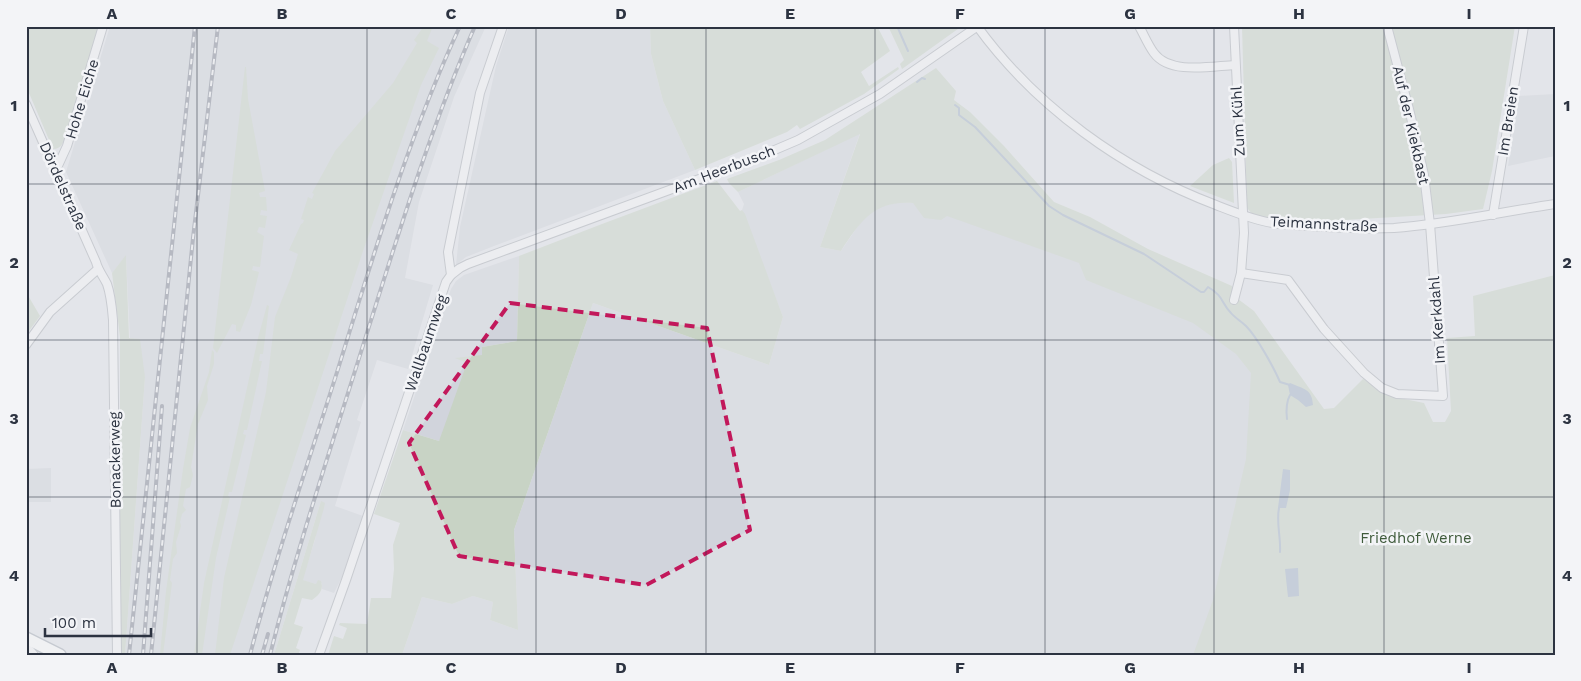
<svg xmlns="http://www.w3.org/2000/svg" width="1581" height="681" font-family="'Work Sans',sans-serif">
<rect width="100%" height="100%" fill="#e3e5ea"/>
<g fill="#d1d4dc">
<path d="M 110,26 L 486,26 L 454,97 L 419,202 L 405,278 L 433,285 L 408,369 L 377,360 L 357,420 L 361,422 L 335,506 L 363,516 L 344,573 L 334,593 L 322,589 L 322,583 L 316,584 L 302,580 L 315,540 L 321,501 L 274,655 L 125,655 L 145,377 L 130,339 L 126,256 L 112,273 L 66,172 Z"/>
<path d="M 509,26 L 650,26 L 651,54 L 663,101 L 695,170 L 494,246 L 466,257 L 456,265 L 460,227 L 496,66 Z"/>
<path d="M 1555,94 L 1555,156 L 1508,166 L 1519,96 Z"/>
<path d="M 860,133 L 820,247 L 841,251 L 862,220 L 878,207 L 900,202 L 913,203 L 1205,307 L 1257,365 L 1268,655 L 402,655 L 422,597 L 452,604 L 473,596 L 493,602 L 490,620 L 518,630 L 514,530 L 593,303 L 769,365 L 783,317 L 742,210 L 744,204 L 738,192 Z"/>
<path d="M 519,256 L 517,341 L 482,347 L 488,363 L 439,441 L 403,430 L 451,289 L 456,281 L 464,275 Z"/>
<path d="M 51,468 L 51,502 L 26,502 L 26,469 Z"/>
</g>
<g fill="#c8d3c5">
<path d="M 26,26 L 99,26 L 66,135 C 63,142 62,149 53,149 L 26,86 Z"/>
<path d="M 424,26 L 433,26 L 427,41 L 439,48 L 421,85 L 363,251 L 230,655 L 215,655 L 224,578 L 266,392 L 275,317 L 291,277 L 298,254 L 289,250 L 301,224 L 303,223 L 304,220 L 301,219 L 308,197 L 312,199 L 314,194 L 312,193 L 335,151 L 393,83 L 417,43 L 414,40 Z"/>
<path d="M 650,26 L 877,26 L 890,51 L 861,72 L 869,86 L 898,67 L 899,69 L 864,94 L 800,129 L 797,125 L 787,132 L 695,170 L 663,101 L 651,54 Z"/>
<path d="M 888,26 L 962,26 L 902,69 L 900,64 L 904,60 Z"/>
<path d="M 1242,26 L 1515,26 L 1492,171 L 1483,209 L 1446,214 L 1327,221 L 1254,216 L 1247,208 Z"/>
<path d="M 245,67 L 246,67 L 248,99 L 265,191 L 259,193 L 260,197 L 266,197 L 267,211 L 261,210 L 260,215 L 267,216 L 265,228 L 259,227 L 257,232 L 264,236 L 260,267 L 253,266 L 252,270 L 259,272 L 251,305 L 240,332 L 236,331 L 236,325 L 232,324 L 217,353 L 213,348 Z"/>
<path d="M 936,68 L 956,91 L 954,100 L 970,112 L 1004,146 L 1054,202 L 1090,217 L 1148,249 L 1232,286 L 1238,299 L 1254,311 L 1324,409 L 1334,408 L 1363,379 L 1394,397 L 1424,403 L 1433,422 L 1445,422 L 1451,411 L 1447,338 L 1475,336 L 1473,296 L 1555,275 L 1555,655 L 1193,655 L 1213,600 L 1246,459 L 1251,373 L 1236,354 L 1193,323 L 1086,280 L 1079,263 L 947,216 L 941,220 L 924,218 L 913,203 C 875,200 860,221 841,251 L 820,247 L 860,134 L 738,192 L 729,183 L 727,179 L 779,160 L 825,140 Z"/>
<path d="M 1229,158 L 1232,162 L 1234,203 L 1190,186 L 1213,165 Z"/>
<path d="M 717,181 L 740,211 L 742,210 L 745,214 L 783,317 L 769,365 L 593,303 L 514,530 L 518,630 L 490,620 L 493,602 L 473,596 L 452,604 L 422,597 L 402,655 L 328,655 L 334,636 L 343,639 L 347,628 L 339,625 L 340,623 L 367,624 L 371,598 L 391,598 L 394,569 L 393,545 L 400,523 L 374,514 L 403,430 L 439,441 L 467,363 L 455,358 L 482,355 L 482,347 L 517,341 L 519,256 L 602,224 Z"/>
<path d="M 126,255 L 129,338 L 140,339 L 145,377 L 125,655 L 120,655 L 120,337 L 112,273 Z"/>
<path d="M 26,292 L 40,316 L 26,335 Z"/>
<path d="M 267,305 L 269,306 L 263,354 L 260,354 L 259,361 L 262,361 L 247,430 L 244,430 L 243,434 L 246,435 L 232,492 L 229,492 L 228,496 L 230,497 L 216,558 L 202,655 L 194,655 L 204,583 L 258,338 Z"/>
<path d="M 212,350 L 214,352 L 214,364 L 207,386 L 208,400 L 198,424 L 191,467 L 193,475 L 190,487 L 186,489 L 183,506 L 186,510 L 182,514 L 180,522 L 181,526 L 176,542 L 177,553 L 173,559 L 170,580 L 172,583 L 163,655 L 160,655 L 166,591 L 183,469 L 190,428 L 209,372 Z"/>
<path d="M 321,501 L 325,503 L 324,508 L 303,580 L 316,584 L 318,580 L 321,581 C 324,590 319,595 312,600 L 302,598 L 294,624 L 303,627 L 296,648 L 300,650 L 298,655 L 274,655 Z"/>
</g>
<g fill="#a2b1c7">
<path d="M 1290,383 C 1304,389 1312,389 1313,405 L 1306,407 L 1298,400 L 1290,395 L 1288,385 Z"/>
<path d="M 1283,469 L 1290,470 L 1290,490 L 1286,508 L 1278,508 Z"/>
<path d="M 1298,568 L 1299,596 L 1288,597 L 1285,569 Z"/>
</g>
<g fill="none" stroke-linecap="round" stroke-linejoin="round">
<g stroke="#a2b1c7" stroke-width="2">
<path d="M 897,26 L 908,51"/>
<path d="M 917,82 L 922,78 L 925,79"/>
<path d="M 955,105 L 959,108 L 959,115 L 975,127 L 1049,206 L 1063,215 L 1144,254 L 1201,292 L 1204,292 L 1208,287 C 1224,296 1221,303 1231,313 C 1235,318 1241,321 1246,326 C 1257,337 1274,368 1280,382 L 1290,385"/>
<path d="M 1287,419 C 1286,410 1286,402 1290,395"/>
<path d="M 1279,508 C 1276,523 1281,537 1280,552"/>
</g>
<defs>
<g id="minor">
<path d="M 977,26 C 1035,106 1123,170 1216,205 C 1234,212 1253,220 1273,223 C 1286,225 1299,225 1311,226 C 1338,228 1367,229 1394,228 C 1448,224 1501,212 1555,204"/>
<path d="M 1139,26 C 1144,35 1148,45 1154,53 C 1170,75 1212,66 1235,65"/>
<path d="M 26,104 L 96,262 C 98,270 103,276 107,284 C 111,295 112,308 113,320 L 117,655"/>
<path d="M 56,170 L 67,146 L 103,26"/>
<path d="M 1493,215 L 1524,26"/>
<path d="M 1241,273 L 1288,280 L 1324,329 L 1364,373 L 1382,388 L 1397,394 L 1443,396 L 1430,224 L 1424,175 L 1410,113 L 1387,26"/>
<path d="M 451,275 L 460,268 L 468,264 L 751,160 L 798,140 L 880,94 L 978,26"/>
<path d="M 1234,300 L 1241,273 L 1244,233 L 1234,26"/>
<path d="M 26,345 L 50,312 L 98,269"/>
<path d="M 26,646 L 34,655"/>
<path d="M 319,655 L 346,580 L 446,282 L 451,275 L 448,252 L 480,93 L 503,26"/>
</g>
<path id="primary" d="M 26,638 L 60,655"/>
</defs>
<use href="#minor" stroke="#a8acb4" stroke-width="10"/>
<use href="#primary" stroke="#a3a9b5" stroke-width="14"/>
<use href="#minor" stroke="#f6f7f9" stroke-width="8"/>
<use href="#primary" stroke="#fff" stroke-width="11"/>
<defs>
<g id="rail">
<path d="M 129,655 L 195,26"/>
<path d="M 143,655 L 162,406"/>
<path d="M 151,655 L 193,238 L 218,26"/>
<path d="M 250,655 C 275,558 308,464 338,369 C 374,253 409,136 460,26"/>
<path d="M 262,655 L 268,634"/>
<path d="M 270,655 C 297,547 333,442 366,336 C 399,232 431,127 475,26"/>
</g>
</defs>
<use href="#rail" stroke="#7e8492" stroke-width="4"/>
<use href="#rail" stroke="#f3f4f7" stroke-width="2" stroke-dasharray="5.5" stroke-linecap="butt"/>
</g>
<path d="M0 0H1581V681H0ZM 510,303 L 707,328 L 750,530 L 646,585 L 459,556 L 409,443 Z" fill="#e3e5ea" fill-opacity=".55" fill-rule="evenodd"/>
<path fill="none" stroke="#c2185b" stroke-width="4" stroke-dasharray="10 6" stroke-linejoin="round" d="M 510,303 L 707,328 L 750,530 L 646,585 L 459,556 L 409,443 Z"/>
<path fill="none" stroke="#2c3341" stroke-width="1" stroke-opacity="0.55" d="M 197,26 L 197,655M 367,26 L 367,655M 536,26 L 536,655M 706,26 L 706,655M 875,26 L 875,655M 1045,26 L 1045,655M 1214,26 L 1214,655M 1384,26 L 1384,655M 26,184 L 1555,184M 26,340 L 1555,340M 26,497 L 1555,497"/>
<g text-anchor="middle" stroke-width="5" stroke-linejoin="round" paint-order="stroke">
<g font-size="15" fill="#2c3341" stroke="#f3f4f7">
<text transform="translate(82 99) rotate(-73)" y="5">Hohe Eiche</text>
<text transform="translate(1238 121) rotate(-93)" y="5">Zum Kühl</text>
<text transform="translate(1508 121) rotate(-81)" y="5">Im Breien</text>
<text transform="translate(1411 125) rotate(77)" y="5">Auf der Kiekbast</text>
<text transform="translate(724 169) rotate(-21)" y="5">Am Heerbusch</text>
<text transform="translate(63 186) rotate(66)" y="5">Dördelstraße</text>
<text transform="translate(1324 224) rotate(3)" y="5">Teimannstraße</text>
<text transform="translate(1437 320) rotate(-94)" y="5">Im Kerkdahl</text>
<text transform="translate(426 343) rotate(-71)" y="5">Wallbaumweg</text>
<text transform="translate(115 460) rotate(-91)" y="5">Bonackerweg</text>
</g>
<g font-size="15" fill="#3f5b3b" stroke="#f3f4f7">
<text x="1416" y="543">Friedhof Werne</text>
</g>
</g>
<rect width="1581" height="681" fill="none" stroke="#f3f4f7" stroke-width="55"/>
<path d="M45 628v8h106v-8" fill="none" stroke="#2c3341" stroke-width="2.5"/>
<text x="52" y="628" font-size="15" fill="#2c3341" stroke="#f3f4f7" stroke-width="4" paint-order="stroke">100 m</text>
<rect x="28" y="28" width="1526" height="626" fill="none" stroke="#2c3341" stroke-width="2"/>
<g font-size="16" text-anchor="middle" font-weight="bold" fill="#2c3341">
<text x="112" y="19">A</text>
<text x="282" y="19">B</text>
<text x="451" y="19">C</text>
<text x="621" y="19">D</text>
<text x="790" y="19">E</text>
<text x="960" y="19">F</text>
<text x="1130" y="19">G</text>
<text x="1299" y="19">H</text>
<text x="1469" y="19">I</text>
<text x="14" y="111">1</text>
<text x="1567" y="111">1</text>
<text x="14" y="268">2</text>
<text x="1567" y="268">2</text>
<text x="14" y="424">3</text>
<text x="1567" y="424">3</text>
<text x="14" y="581">4</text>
<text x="1567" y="581">4</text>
<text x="112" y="673">A</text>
<text x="282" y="673">B</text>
<text x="451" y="673">C</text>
<text x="621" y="673">D</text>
<text x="790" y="673">E</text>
<text x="960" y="673">F</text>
<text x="1130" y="673">G</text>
<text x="1299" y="673">H</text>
<text x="1469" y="673">I</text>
</g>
</svg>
